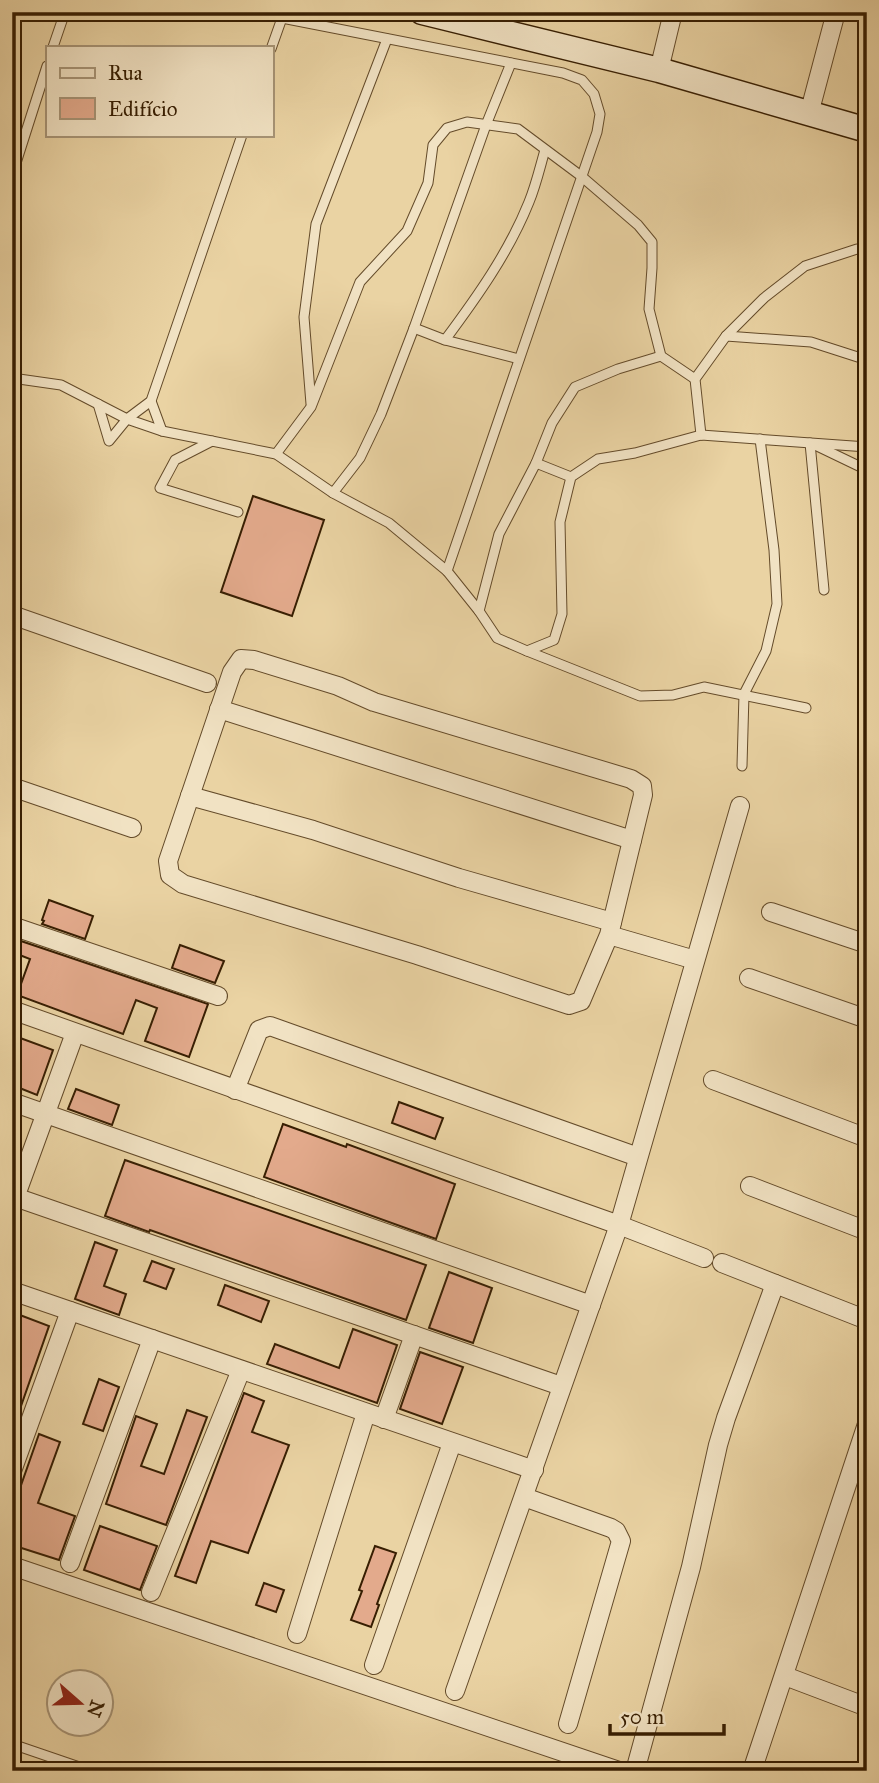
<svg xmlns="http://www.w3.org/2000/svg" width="879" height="1783" font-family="'IM FELL Great Primer',serif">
<rect width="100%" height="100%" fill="#ead3a3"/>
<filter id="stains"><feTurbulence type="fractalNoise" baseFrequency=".00286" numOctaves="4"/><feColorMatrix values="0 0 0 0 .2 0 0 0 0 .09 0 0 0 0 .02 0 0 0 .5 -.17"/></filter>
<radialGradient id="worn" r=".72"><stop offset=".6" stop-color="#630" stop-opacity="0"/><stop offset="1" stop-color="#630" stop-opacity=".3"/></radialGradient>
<g fill="#e3aa8c" stroke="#371e02" stroke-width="2">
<path d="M 253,496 L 324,520 L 292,616 L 221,592 Z"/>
<path d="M 49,900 L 93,916 L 85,939 L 42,924 L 44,921 L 42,920 Z"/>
<path d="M 12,938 L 208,1004 L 189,1057 L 145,1041 L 157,1008 L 136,1000 L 123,1034 L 17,995 L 30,959 L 12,952 Z"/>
<path d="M 180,945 L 224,961 L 215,983 L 172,968 Z"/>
<path d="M 12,1035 L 53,1050 L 37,1095 L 12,1085 Z"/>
<path d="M 76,1089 L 119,1105 L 112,1125 L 68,1109 Z"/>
<path d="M 399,1102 L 443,1118 L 435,1139 L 392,1123 Z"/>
<path d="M 283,1124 L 346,1147 L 347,1144 L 455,1184 L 436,1239 L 264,1177 Z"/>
<path d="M 125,1160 L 426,1265 L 406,1320 L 150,1230 L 149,1232 L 105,1216 Z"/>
<path d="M 95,1242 L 117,1250 L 104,1286 L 126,1294 L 119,1315 L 75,1299 Z"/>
<path d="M 152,1261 L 174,1269 L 166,1289 L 144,1281 Z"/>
<path d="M 449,1272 L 492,1288 L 473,1343 L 429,1328 Z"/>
<path d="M 225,1285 L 269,1301 L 261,1322 L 218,1305 Z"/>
<path d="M 12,1312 L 49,1326 L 14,1426 L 12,1426 Z"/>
<path d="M 353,1329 L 397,1345 L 377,1403 L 267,1364 L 275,1344 L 339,1368 Z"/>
<path d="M 420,1352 L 463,1367 L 442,1424 L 400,1409 Z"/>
<path d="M 99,1379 L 119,1387 L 103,1431 L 83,1424 Z"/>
<path d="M 244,1393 L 264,1401 L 252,1432 L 289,1445 L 248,1553 L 211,1541 L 196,1583 L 175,1576 Z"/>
<path d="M 187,1410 L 207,1417 L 166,1525 L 106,1504 L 136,1416 L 157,1424 L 141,1466 L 164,1474 Z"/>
<path d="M 39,1434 L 60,1442 L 38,1503 L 75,1516 L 59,1560 L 12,1545 L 12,1511 Z"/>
<path d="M 100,1526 L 157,1546 L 140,1590 L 84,1570 Z"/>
<path d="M 375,1546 L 396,1553 L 377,1604 L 379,1605 L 371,1627 L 351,1620 L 362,1591 L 359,1590 Z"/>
<path d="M 264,1583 L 284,1590 L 276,1612 L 256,1605 Z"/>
</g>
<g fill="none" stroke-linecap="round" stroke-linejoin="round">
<defs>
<g id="lane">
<path d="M 53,47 L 65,12"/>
<path d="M 271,49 L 282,18 L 563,73 L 582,80 L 594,94 L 600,114 L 597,132 L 447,571"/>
<path d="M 12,189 L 16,163 L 47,66"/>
<path d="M 414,328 L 445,340 L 519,359"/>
<path d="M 726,336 L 811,342 L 867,360"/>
<path d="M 445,340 C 477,297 509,252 529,202 C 536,185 540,167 545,150"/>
<path d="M 12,378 L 61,385 L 127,419 L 162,431 L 276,454 L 333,493 L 389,523 L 447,571 L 479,611 L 497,638 L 527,651 L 554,640 L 562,614 L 560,522 L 571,477 L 598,459 L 635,453 L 701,435 L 867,447"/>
<path d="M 151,401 L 162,431"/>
<path d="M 98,404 L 109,441 L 127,419 L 151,401 L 242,135"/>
<path d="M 311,404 L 304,317 L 316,224 L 387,39"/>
<path d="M 701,435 L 695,379 L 726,336 L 764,298 L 805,266 L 857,249 L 867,251"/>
<path d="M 212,441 L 175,460 L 160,488 L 238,512"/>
<path d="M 810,443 L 824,590"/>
<path d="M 815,445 L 867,470"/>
<path d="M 276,454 L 311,407 L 360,282 L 407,231 L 428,183 L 433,145 L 447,128 L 467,122 L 518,129 L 581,176 L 638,225 L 652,242 L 652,268 L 649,309 L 661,356 L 695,379"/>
<path d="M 536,463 L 571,477"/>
<path d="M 333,493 L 360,458 L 381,414 L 414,328 L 486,125 L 511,63"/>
<path d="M 479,611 L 499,534 L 536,463 L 552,423 L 575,387 L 618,369 L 661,356"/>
<path d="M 527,651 L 640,696 L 673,695 L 704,687 L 806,708"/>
<path d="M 742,766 L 744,694 L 766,651 L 777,604 L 774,550 L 760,439"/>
<path d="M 12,1744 L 91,1771"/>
</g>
<g id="street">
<path d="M 659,70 L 673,12"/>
<path d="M 809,114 L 836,12"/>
<path d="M 12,615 L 207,683"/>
<path d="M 219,709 L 632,840"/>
<path d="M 12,787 L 132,828"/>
<path d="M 190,796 L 313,830 L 459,878 L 612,922"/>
<path d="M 771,912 L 867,944"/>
<path d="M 12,926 L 218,996"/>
<path d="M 609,935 L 581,1001 L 569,1005 L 417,955 L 183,884 L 170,875 L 168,861 L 232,672 L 241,659 L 254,660 L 338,686 L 374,702 L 631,779 L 642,786 L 643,795 L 609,935 L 695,960"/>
<path d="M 749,978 L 867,1019"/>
<path d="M 12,1010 L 619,1225 L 704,1258"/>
<path d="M 713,1080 L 867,1138"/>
<path d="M 235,1090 L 259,1030 L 270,1026 L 638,1157"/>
<path d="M 12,1102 L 591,1305"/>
<path d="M 750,1186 L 867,1231"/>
<path d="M 12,1196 L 561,1386"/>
<path d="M 12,1206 L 75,1033"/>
<path d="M 722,1263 L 867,1320"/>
<path d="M 12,1291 L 534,1470"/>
<path d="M 384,1419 L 414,1335"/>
<path d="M 12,1471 L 70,1311"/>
<path d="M 524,1497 L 611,1528 L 616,1531 L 621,1541 L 568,1724"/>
<path d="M 70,1563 L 152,1339"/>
<path d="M 12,1566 L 619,1771"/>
<path d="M 151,1592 L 241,1370"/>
<path d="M 297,1634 L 366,1413"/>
<path d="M 374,1665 L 452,1443"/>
<path d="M 785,1676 L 867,1707"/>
<path d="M 455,1691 L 619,1225 L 740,806"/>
<path d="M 635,1771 L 691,1567 L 718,1445 L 726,1418 L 775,1284"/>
<path d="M 752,1771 L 867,1424"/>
</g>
<path id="secondary" d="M 422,12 L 659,70 L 867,130"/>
</defs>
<use href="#lane" stroke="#644b2a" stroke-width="11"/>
<use href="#street" stroke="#644b2a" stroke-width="20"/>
<use href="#secondary" stroke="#371e02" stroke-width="27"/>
<use href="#lane" stroke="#f1e2c3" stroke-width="9"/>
<use href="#street" stroke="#f1e2c3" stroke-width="18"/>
<use href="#secondary" stroke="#f1e2c3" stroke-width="24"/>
</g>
<rect width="879" height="1783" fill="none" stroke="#ead3a3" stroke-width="42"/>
<rect x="14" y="14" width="851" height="1755" fill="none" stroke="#371e02" stroke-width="3.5"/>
<rect x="21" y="21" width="837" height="1741" fill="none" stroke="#371e02" stroke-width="2"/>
<rect x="46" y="46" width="228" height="91" fill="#f1e2c3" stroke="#a79476" stroke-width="2"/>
<rect x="60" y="68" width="35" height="10" fill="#f1e2c3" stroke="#a79476" stroke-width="2"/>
<text x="108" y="80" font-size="21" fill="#371e02">Rua</text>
<rect x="60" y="98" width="35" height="21" fill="#e3aa8c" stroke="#a79476" stroke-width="2"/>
<text x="108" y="116" font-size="21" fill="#371e02">Edifício</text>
<g transform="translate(80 1703) rotate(110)"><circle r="33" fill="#f1e2c3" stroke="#a79476" stroke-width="2"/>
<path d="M0-5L12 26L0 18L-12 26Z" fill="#8f2418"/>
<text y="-10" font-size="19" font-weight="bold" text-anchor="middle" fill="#371e02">N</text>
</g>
<path d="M610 1724v10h114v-10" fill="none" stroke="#371e02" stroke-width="3.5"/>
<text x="620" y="1724" font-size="21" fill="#371e02" stroke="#f1e2c3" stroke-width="5" paint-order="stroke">50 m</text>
<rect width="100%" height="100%" filter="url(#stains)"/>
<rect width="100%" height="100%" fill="url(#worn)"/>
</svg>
